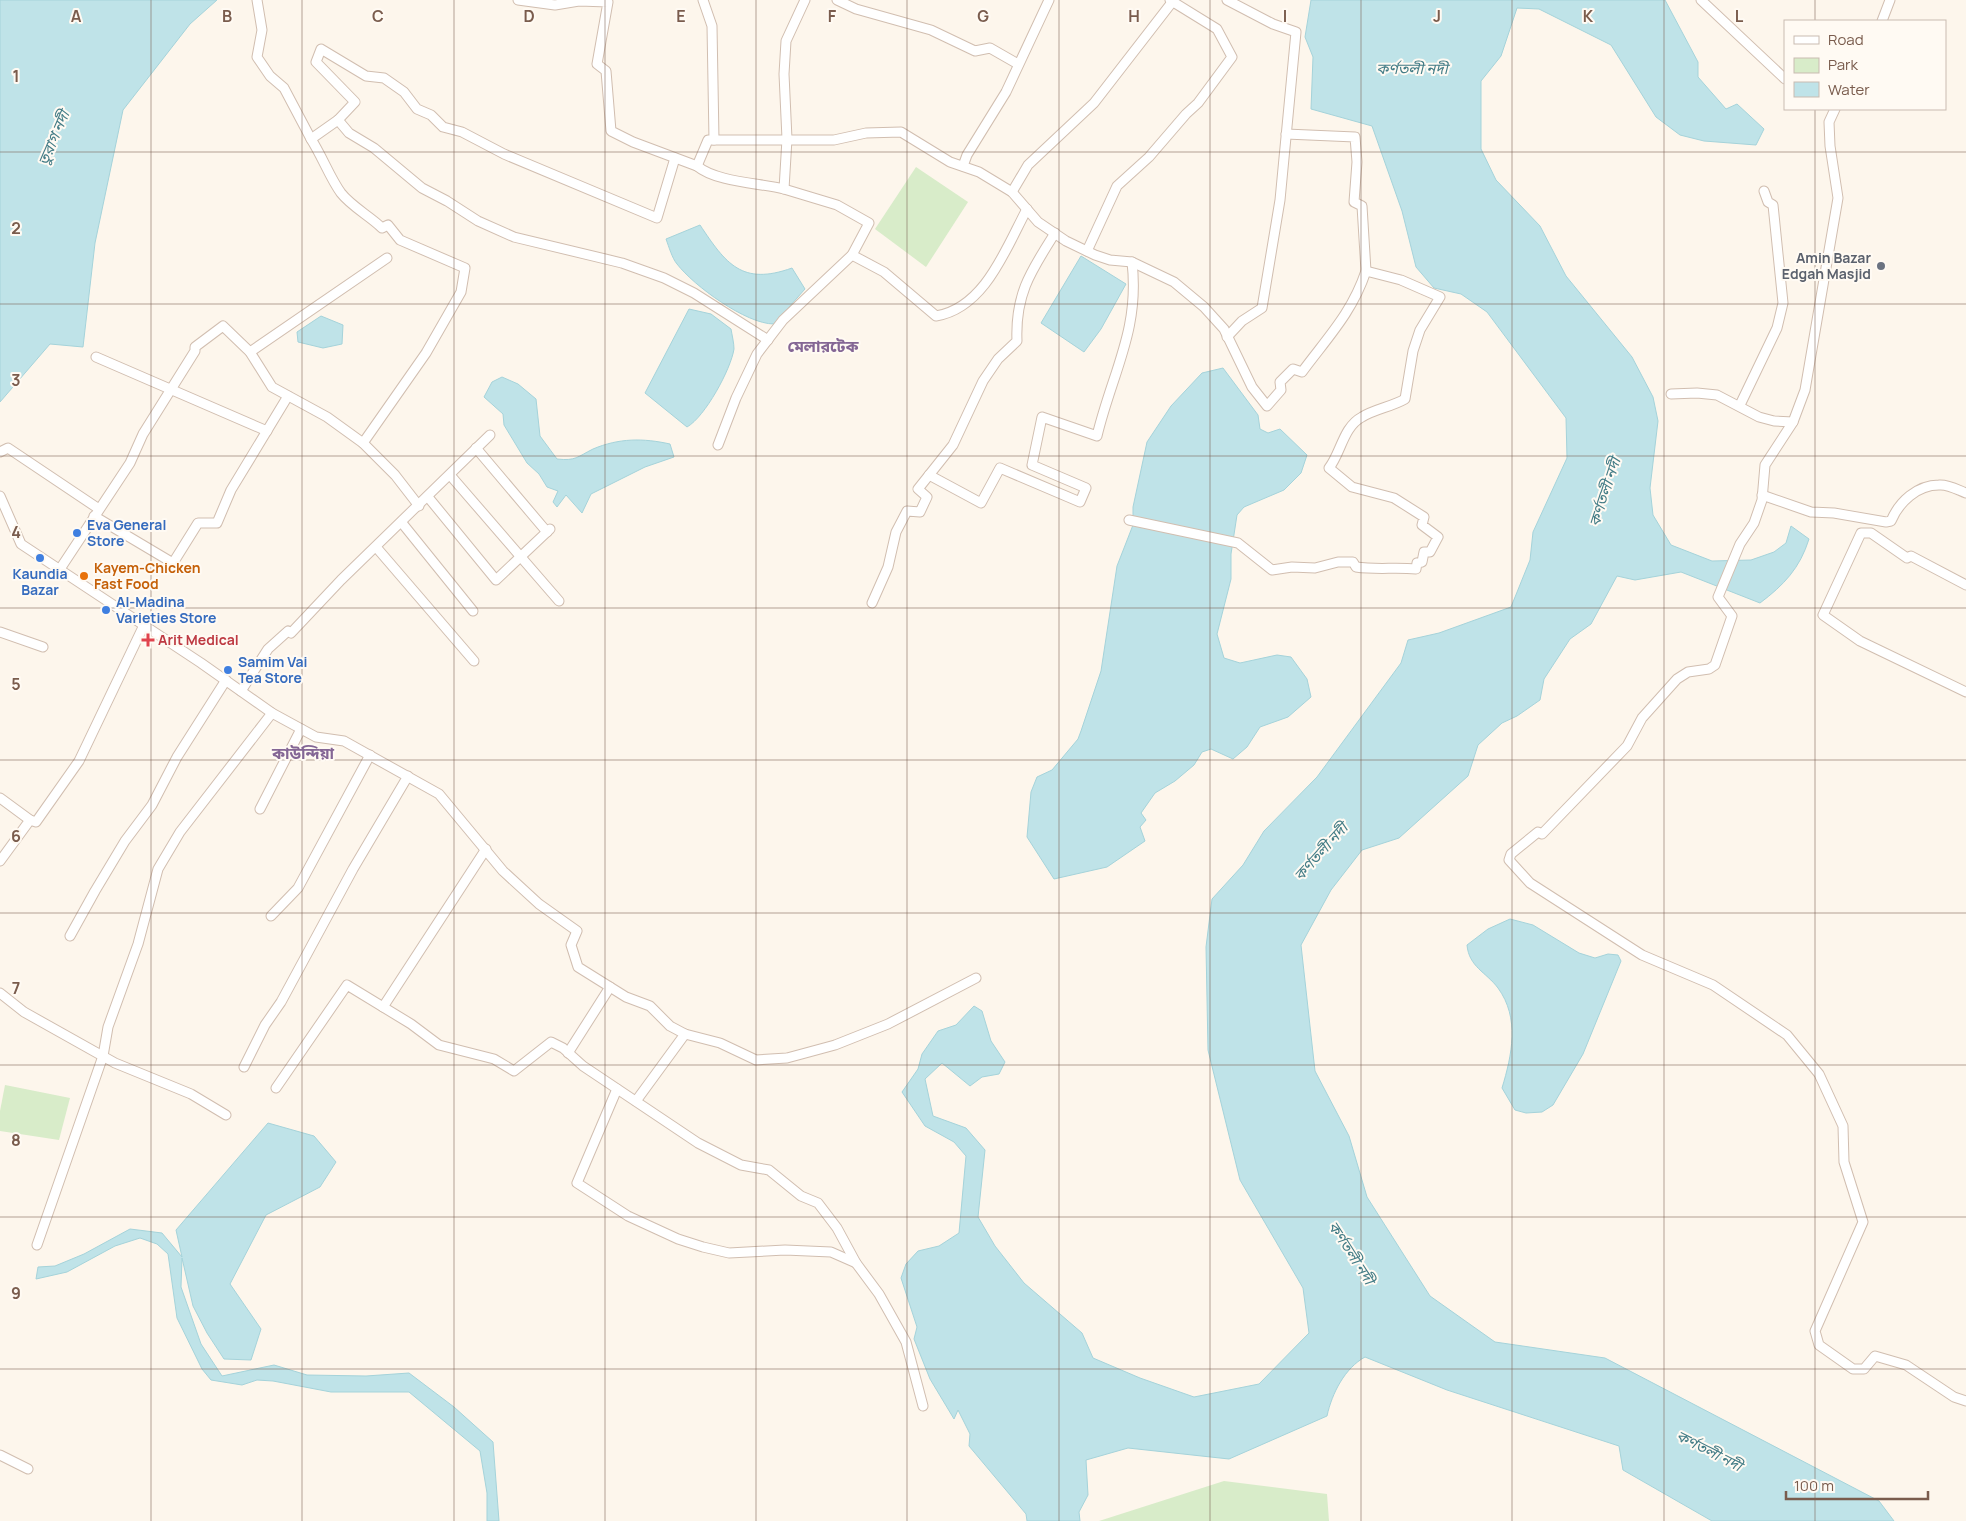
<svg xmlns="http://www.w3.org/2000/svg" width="1966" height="1521" font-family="Manrope,'Noto Sans Bengali',sans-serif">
<rect width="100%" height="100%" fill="#fdf6ec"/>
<g fill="#d8ecc9">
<path d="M 916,167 L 968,202 L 926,267 L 875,229 Z"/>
<path d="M 5,1085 L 70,1098 L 59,1140 L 0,1131 L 0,1111 Z"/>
<path d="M 1224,1481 L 1327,1494 L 1329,1521 L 1099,1521 Z"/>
</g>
<g fill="#bfe3e8" stroke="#a5d3da">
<path d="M 0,0 L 217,0 L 190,24 L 123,110 L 95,243 L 83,347 L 50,344 L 0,402 Z"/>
<path d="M 1311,0 L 1665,0 L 1698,62 L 1698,77 L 1726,109 L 1737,104 L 1764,129 L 1756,145 L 1704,141 L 1680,135 L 1656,117 L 1611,45 L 1539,9 L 1517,8 L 1501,56 L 1481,81 L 1481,149 L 1496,180 L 1540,226 L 1566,276 L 1632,357 L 1653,397 L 1658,421 L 1650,488 L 1653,515 L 1671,545 L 1712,561 L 1751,560 L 1774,552 L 1786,543 L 1791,526 L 1809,539 C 1800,568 1784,585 1760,603 L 1681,572 L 1635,580 L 1617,576 L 1591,624 L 1570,639 L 1544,679 L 1540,700 L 1517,716 L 1502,723 L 1478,745 L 1468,776 L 1399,838 L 1362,850 L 1331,890 L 1301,945 L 1315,1071 L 1349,1136 L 1367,1197 L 1430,1296 L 1495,1342 L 1605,1358 L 1879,1501 L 1894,1521 L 1712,1521 L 1623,1470 L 1619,1446 L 1447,1390 L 1365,1357 C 1345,1368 1332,1393 1327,1416 L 1229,1459 L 1128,1448 L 1086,1460 L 1088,1495 L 1079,1512 L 1080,1521 L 1027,1521 L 1026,1514 L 969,1446 L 970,1434 L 958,1410 L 954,1419 L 930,1379 L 914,1339 L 917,1327 L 901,1278 L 906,1264 L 918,1251 L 939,1246 L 959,1233 L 966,1156 L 954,1142 L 925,1126 L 902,1092 L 918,1069 L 922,1054 L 938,1031 L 956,1025 L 974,1006 L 982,1011 L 991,1041 L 1005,1062 L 999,1074 L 982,1077 L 970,1086 L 942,1063 L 925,1079 L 933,1116 L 966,1128 L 985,1150 L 978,1217 L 995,1246 L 1024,1283 L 1082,1333 L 1093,1358 L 1140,1378 L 1194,1397 L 1259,1384 L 1309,1333 L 1303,1288 L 1240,1180 L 1208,1050 L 1206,947 L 1212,899 L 1243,865 L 1264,831 L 1317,777 L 1401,663 L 1408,640 L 1439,633 L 1511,607 L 1530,560 L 1533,532 L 1567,458 L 1566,418 L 1487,312 L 1461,294 L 1434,288 L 1416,267 L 1402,211 L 1372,126 L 1311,109 L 1313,57 L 1305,37 Z"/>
<path d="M 700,225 C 726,264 742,286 792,268 L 805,289 L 774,324 C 746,324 694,286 677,264 C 672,258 669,247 666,239 Z"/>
<path d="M 1081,256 L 1126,284 L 1101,329 L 1084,352 L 1041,323 Z"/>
<path d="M 689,309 L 711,314 L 731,329 C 732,335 734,343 734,349 C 731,369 705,417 687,427 L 645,393 Z"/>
<path d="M 321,316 L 343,325 L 342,344 L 323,348 L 298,342 L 297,332 Z"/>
<path d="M 1223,368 L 1258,415 L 1260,429 L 1268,433 L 1280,429 L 1307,455 L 1301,473 L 1284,490 L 1244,507 L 1237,515 L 1231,554 L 1231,579 L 1217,634 L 1224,658 L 1240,663 L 1277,655 L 1291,657 L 1307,679 L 1311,697 L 1288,717 L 1260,727 L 1247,747 L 1233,759 L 1211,749 L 1202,752 L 1194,765 L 1175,781 L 1155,793 L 1141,813 L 1146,820 L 1140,827 L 1145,841 L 1107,867 L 1054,879 L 1027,837 L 1031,792 L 1037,777 L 1052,770 L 1078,739 L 1081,731 L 1101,671 L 1117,566 L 1133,525 L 1133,507 L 1147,442 L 1171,406 L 1202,373 Z"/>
<path d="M 502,377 L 518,384 L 536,399 L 540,436 L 557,459 C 576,461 577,457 593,449 C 619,438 643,438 670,444 L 674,457 L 645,467 L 591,494 L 582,513 L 566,495 L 557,507 L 553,502 L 558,491 L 547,487 L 539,474 L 527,463 L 504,425 L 503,414 L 484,397 L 492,382 Z"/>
<path d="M 1510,919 L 1533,925 L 1579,953 L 1595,958 L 1608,954 L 1618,955 L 1621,961 L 1583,1054 L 1553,1105 L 1542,1112 L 1526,1113 L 1515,1110 L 1502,1088 C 1512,1055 1520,1018 1498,988 C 1486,972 1469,967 1467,945 L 1488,929 Z"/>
<path d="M 268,1123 L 314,1136 L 336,1162 L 320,1187 L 266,1215 L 230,1284 L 261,1329 L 251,1360 L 224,1359 L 207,1333 L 193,1306 L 182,1258 L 181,1287 L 201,1344 L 222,1376 L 274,1365 L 307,1375 L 366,1376 L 409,1373 L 454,1407 L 493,1442 L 499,1521 L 487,1521 L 487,1493 L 480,1451 L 409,1392 L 331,1392 L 273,1381 L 257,1380 L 242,1385 L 211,1380 L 202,1369 L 177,1318 L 168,1254 L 157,1244 L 140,1238 L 115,1246 L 67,1272 L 36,1279 L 38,1267 L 55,1266 L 84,1254 L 130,1229 L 162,1233 L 182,1257 L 176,1230 Z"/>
</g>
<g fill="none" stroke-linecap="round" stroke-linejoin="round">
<defs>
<g id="street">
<path d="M 257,0 L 262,30 L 257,57 L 270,76 L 284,88 L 311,139"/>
<path d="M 518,0 L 555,5 L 579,1 L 608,2 L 597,64 L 606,71 L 611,131 L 633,142 L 697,166 L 708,140 L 834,140 L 866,133 L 901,132 L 950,162 L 979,172 L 1012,192 L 1038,222 L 1066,241 L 1095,255 L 1110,260 L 1132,262 L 1174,282 L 1204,307 L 1224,329 L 1252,387 L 1267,406 L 1281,390 L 1280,382 L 1293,369 L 1302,372 C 1327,338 1352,313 1366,271 L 1401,280 L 1440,297 L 1420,330 L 1413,351 L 1405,399 C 1391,407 1375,409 1362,417 C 1343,427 1341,453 1329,468 L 1352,487 L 1394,498 L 1424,517 L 1422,525 L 1438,537 L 1430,552 L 1424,552 L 1422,562 L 1417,563 L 1416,569 C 1395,567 1377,570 1356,567 L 1353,562 L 1338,562 L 1315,568 L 1292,567 L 1272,570 L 1238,543 L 1129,520"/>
<path d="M 703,0 L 712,26 L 714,140"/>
<path d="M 837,0 L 856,9 L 931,30 L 975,51 L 990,48 L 1018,64"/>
<path d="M 1227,0 L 1273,24 L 1296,32 L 1280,200 L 1262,308 L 1242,321 L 1227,337"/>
<path d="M 1701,0 L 1785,79"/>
<path d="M 1882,21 L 1890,0"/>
<path d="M 1835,109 L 1829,122 L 1830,146 L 1838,198 L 1805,390 L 1793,422 L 1765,465 L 1762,500 L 1754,523 L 1740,544 L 1718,597 L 1732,616 L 1715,665 L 1709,669 L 1688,672 L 1677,679 L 1642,718 L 1627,746 L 1542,834 L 1538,832 L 1511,854 L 1509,860 L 1530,883 L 1642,955 L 1713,985 L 1787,1035 L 1819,1074 L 1843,1126 L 1844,1162 L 1863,1222 L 1815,1331 L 1819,1345 L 1853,1369 L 1864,1369 L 1875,1356 L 1906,1365 L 1954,1397 L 1966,1401"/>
<path d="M 338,120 L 349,133 L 374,148 L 422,188 L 447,201 L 478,221 L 514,237 L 622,263 L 664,278 L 694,293 L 768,340"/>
<path d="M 1286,134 L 1355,137 L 1357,162 L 1354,202 L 1362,206 L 1366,271"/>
<path d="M 697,166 C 716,182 759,183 784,189 L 787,139 L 784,74 L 786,41 L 805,0"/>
<path d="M 963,166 L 967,155 L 1006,92 L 1049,0"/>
<path d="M 1012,192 L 1028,165 L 1094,103 L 1173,1"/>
<path d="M 1087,251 L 1117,186 L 1149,157 L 1186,114 L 1198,103 L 1232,57 L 1217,29 L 1170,0"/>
<path d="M 852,255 L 884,272 L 936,316 C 985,308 1006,248 1027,209"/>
<path d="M 250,352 L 387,258"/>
<path d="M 96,357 L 267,431"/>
<path d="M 1671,394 L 1697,393 L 1717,395 L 1759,417 L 1774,421 L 1793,422"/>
<path d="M 1740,405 L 1777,328 L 1783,303 L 1773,205 L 1768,202 L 1764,191"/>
<path d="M 363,443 L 426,353 L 461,292 L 465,268 L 400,240 L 388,225 L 382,228 C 370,216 352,207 341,193 C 330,178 322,156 311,139 L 338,120 L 355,102 L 316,62 L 321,49 L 366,76 L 384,78 L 404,92 L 417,109 L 431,115 L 443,127 L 462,132 L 504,154 L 657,218 L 675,158"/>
<path d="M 718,445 L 736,398 L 757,354 L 783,320 L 852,255 L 869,223 L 837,205 L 784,189"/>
<path d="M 476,448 L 547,532"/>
<path d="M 0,452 L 8,448 L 99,509"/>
<path d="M 450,475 L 559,601"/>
<path d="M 929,475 L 981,503 L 1000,468 L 1080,502 L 1086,488 L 1032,465 L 1042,417 L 1097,436 C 1112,373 1140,330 1132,262"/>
<path d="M 1762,495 L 1811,512 L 1834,513 L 1886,522 L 1891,521 C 1899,502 1917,485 1939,485 C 1948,484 1958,490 1966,493"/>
<path d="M 0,496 L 21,544 L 201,663 L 272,713 L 316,737 L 344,741 L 439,794 L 503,871 L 539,904 L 577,931 L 571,945 L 578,967 L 626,997 L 650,1006 L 670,1026 L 685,1034 L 720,1043 L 756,1060 L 787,1058 L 835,1045 L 888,1024 L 976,978"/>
<path d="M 428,497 L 496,580 L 550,529"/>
<path d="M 94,516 L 173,563 L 198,523 L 217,523 L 231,490 L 288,396"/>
<path d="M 402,523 L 473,611"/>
<path d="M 376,547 L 474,661"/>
<path d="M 60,569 L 130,463 L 143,434 L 195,351 L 195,347 L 223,326 L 250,352 L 272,387 L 327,417 L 363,443 L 395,475 L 419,506"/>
<path d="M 1966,585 L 1911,556 L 1907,558 L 1871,533 L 1861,533 L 1823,615 L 1860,641 L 1966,692"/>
<path d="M 872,603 L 888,567 L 896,532 L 907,511 L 920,512 L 927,497 L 918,489 L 953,445 L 983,381 L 998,359 L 1017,341 C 1015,294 1031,271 1055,233"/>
<path d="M 0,632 L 43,647"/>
<path d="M 241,691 L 268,649 L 288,631 L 291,633 L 341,580 L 490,435"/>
<path d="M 0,798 L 30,820 L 0,861"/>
<path d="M 260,809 L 301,729"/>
<path d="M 30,820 L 36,822 L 79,761 L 144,625"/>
<path d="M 271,916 L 298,888 L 370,755"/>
<path d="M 70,936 L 95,891 L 125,841 L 152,805 L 177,757 L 226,680"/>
<path d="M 0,993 L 24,1012 L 115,1063 L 191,1094 L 226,1115"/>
<path d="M 383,1007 L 486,849"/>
<path d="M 568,1053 L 610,987"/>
<path d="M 244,1067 L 265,1025 L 281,1002 L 353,869 L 408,776"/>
<path d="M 276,1088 L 347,985 L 411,1024 L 439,1045 L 494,1059 L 514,1071 L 551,1042 L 563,1048 L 583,1066 L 698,1143 L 741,1165 L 769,1170 L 801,1196 L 818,1203 L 837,1228 L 856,1263 L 879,1294 L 906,1342 L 923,1406"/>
<path d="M 617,1089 L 577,1183 L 628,1216 L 678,1239 L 703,1247 L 729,1253 L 785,1250 L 831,1252 L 856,1263"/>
<path d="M 636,1101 L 685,1034"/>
<path d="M 37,1245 L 103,1056 L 108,1027 L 138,944 L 158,869 L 180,832 L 272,713"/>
<path d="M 0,1455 L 28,1469"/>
</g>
</defs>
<use href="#street" stroke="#d1beb0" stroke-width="11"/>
<use href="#street" stroke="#fff" stroke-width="9"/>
</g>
<path fill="none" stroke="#7a5c4d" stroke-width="1" stroke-opacity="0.55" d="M 151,0 L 151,1521M 302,0 L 302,1521M 454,0 L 454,1521M 605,0 L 605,1521M 756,0 L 756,1521M 907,0 L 907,1521M 1059,0 L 1059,1521M 1210,0 L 1210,1521M 1361,0 L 1361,1521M 1512,0 L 1512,1521M 1664,0 L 1664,1521M 1815,0 L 1815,21M 1815,109 L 1815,1521M 0,152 L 1966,152M 0,304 L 1966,304M 0,456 L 1966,456M 0,608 L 1966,608M 0,760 L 1966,760M 0,913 L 1966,913M 0,1065 L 1966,1065M 0,1217 L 1966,1217M 0,1369 L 1966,1369"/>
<circle fill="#6b7280" stroke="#fffaf3" stroke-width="2" cx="1881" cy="266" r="5"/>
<g fill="#3f7fe0" stroke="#fffaf3" stroke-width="2">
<circle cx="77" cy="533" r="5"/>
<circle cx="40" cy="558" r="5"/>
<circle cx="106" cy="610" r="5"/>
<circle cx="228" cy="670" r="5"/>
</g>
<circle fill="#e8710a" stroke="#fffaf3" stroke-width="2" cx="84" cy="576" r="5"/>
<path fill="#e0444e" stroke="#fffaf3" stroke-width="2" d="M145.5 632.5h5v5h5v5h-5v5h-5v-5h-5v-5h5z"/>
<g text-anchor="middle" stroke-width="4" stroke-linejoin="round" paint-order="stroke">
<g font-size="14" font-weight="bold" fill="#5b616d" stroke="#fffaf3" text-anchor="end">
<text x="1871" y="263">Amin Bazar<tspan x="1871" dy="16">Edgah Masjid</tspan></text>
</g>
<g font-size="14" font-weight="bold" fill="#366cbe" stroke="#fffaf3" text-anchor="start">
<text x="87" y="530">Eva General<tspan x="87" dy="16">Store</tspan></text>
<text x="40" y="579" text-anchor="middle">Kaundia<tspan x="40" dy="16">Bazar</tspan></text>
<text x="116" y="607">Al-Madina<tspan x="116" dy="16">Varieties Store</tspan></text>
<text x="238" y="667">Samim Vai<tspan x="238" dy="16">Tea Store</tspan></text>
</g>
<g font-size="14" font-weight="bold" fill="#c56008" stroke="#fffaf3" text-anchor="start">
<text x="94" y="573">Kayem-Chicken<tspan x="94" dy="16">Fast Food</tspan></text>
</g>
<g font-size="14" font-weight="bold" fill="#be3a42" stroke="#fffaf3" text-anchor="start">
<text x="158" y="645">Arit Medical</text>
</g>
<g font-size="15" font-style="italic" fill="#437c86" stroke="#fffaf3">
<text x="1412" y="74">কর্ণতলী নদী</text>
<text transform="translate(54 138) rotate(-67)" y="5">তুরাগ নদী</text>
<text transform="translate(1605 492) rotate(-72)" y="5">কর্ণতলী নদী</text>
<text transform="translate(1321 852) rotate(-48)" y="5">কর্ণতলী নদী</text>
<text transform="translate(1351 1253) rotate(57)" y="5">কর্ণতলী নদী</text>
<text transform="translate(1709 1451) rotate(27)" y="5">কর্ণতলী নদী</text>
</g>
<g font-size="16" font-weight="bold" fill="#846695" stroke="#fffaf3">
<text x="823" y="352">মেলারটেক</text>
<text x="303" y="759">কাউন্দিয়া</text>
</g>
</g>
<g font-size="16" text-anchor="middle" font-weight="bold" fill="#7a5c4d" stroke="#fffaf3" stroke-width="4" stroke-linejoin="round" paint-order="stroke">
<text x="76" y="22">A</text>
<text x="227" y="22">B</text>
<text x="378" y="22">C</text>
<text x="529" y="22">D</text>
<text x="681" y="22">E</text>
<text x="832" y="22">F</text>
<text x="983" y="22">G</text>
<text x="1134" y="22">H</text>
<text x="1285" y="22">I</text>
<text x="1437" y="22">J</text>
<text x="1588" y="22">K</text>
<text x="1739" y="22">L</text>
<text x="16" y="82">1</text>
<text x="16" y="234">2</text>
<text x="16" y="386">3</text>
<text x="16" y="538">4</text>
<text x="16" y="690">5</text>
<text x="16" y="842">6</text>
<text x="16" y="994">7</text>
<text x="16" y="1146">8</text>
<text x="16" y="1299">9</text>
</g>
<rect x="1784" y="20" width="162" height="90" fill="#fffaf3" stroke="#cabbb1"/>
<rect x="1794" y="36" width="25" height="8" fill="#ffffff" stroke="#cabbb1"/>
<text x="1828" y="45" font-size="15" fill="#7a5c4d">Road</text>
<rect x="1794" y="58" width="25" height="15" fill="#d8ecc9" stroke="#cabbb1"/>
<text x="1828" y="70" font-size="15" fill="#7a5c4d">Park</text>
<rect x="1794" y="82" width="25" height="15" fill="#bfe3e8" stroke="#cabbb1"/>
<text x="1828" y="95" font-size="15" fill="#7a5c4d">Water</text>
<path d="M1786 1491v8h142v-8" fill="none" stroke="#7a5c4d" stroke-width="2.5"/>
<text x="1794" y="1491" font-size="15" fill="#7a5c4d" stroke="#fffaf3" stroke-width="4" paint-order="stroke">100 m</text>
</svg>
